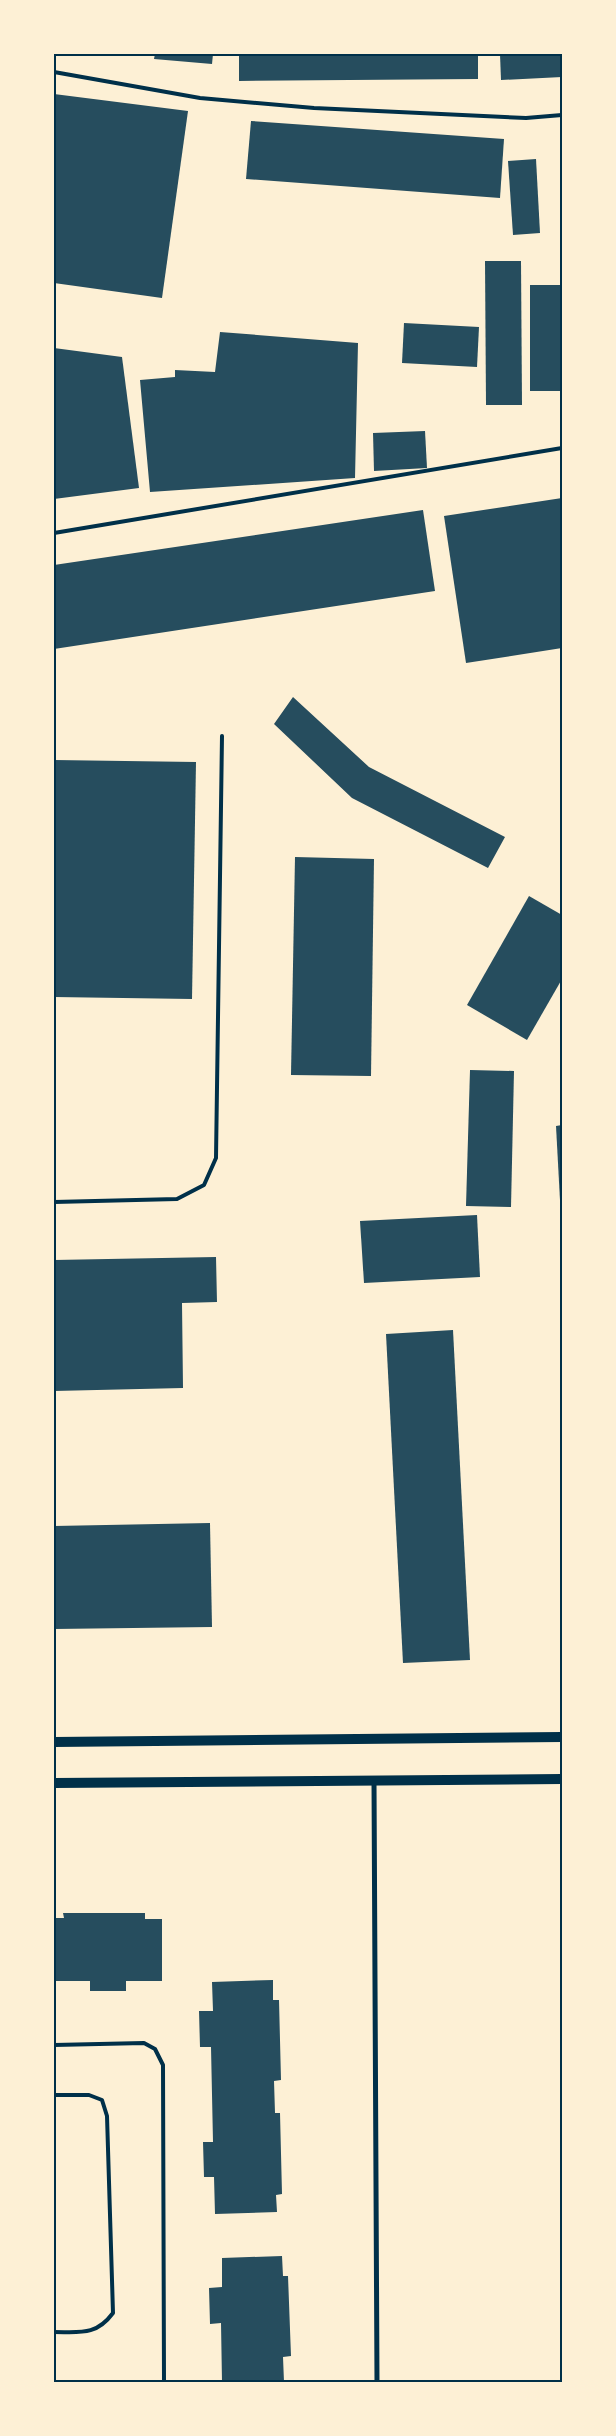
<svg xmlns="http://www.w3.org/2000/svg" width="616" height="2436" font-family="Raleway,sans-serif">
<rect width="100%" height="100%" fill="#fdf0d5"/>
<g fill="#264d5e">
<path d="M 155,54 L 213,54 L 212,64 L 154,59 Z"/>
<path d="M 239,54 L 478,54 L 478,79 L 239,81 Z"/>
<path d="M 500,54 L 562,54 L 562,77 L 501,80 Z"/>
<path d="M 54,94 L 188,111 L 162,298 L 54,283 Z"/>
<path d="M 251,121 L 504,139 L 500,198 L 246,179 Z"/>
<path d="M 536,159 L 540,233 L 513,235 L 508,161 Z"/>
<path d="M 485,261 L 521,261 L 522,405 L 486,405 Z"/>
<rect x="530" y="285" width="32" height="106"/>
<path d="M 404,323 L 479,327 L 477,367 L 402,363 Z"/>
<path d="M 220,332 L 358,343 L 355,478 L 150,492 L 140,380 L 175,377 L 175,370 L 215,372 Z"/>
<path d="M 54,348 L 122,357 L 139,488 L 54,499 Z"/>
<path d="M 425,431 L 427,468 L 374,471 L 373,433 Z"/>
<path d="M 562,498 L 562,648 L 466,663 L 444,516 Z"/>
<path d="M 423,510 L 435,591 L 54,649 L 54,565 Z"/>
<path d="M 293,697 L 369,767 L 505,837 L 488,868 L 352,798 L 274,724 Z"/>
<path d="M 54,760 L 196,762 L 192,999 L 54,997 Z"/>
<path d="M 295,857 L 374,859 L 371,1076 L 291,1075 Z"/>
<path d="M 529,896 L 562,915 L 562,979 L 527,1040 L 467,1005 Z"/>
<path d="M 470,1070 L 514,1071 L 511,1207 L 466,1206 Z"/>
<path d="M 562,1125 L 562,1219 L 561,1219 L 556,1126 Z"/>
<path d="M 477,1215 L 480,1277 L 364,1283 L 360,1221 Z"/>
<path d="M 216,1257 L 217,1302 L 182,1303 L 183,1388 L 54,1391 L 54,1260 Z"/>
<path d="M 453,1330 L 470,1660 L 403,1663 L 386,1334 Z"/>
<path d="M 210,1523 L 212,1627 L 54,1629 L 54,1526 Z"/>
<path d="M 63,1913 L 145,1913 L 145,1919 L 162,1919 L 162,1981 L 126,1981 L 126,1991 L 90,1991 L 90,1981 L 54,1981 L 54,1918 L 64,1918 Z"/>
<path d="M 273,1980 L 273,2000 L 279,2000 L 281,2080 L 274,2081 L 275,2113 L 280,2113 L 282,2194 L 276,2195 L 277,2212 L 215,2214 L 214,2177 L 204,2177 L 203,2142 L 213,2142 L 211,2047 L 200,2047 L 199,2011 L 213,2011 L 212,1982 Z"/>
<path d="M 282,2256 L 283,2276 L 288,2276 L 291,2356 L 283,2357 L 284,2382 L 222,2382 L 221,2323 L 210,2324 L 209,2288 L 222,2287 L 222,2258 Z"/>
</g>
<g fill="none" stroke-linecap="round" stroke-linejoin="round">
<g stroke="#003049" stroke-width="4">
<path d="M 54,72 L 200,98 L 314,108 L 526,118 L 562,115"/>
<path d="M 54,533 L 562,448"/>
<path d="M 54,1202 L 177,1199 L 204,1185 L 216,1158 L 222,736"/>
<path d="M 54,2045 L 144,2043 L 155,2049 L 163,2065 L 164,2382"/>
<path d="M 54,2095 L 89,2095 L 102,2100 L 107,2116 L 113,2313 C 96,2336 80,2332 54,2332"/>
</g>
<path stroke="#003049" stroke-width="5" d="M 374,1781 L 377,2382"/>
<g stroke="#003049" stroke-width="10">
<path d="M 54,1742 L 562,1737"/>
<path d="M 54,1783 L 562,1779"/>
</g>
</g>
<rect width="616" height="2436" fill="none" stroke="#fdf0d5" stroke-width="110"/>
<rect x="55" y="55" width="506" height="2326" fill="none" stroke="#003049" stroke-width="2"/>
</svg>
